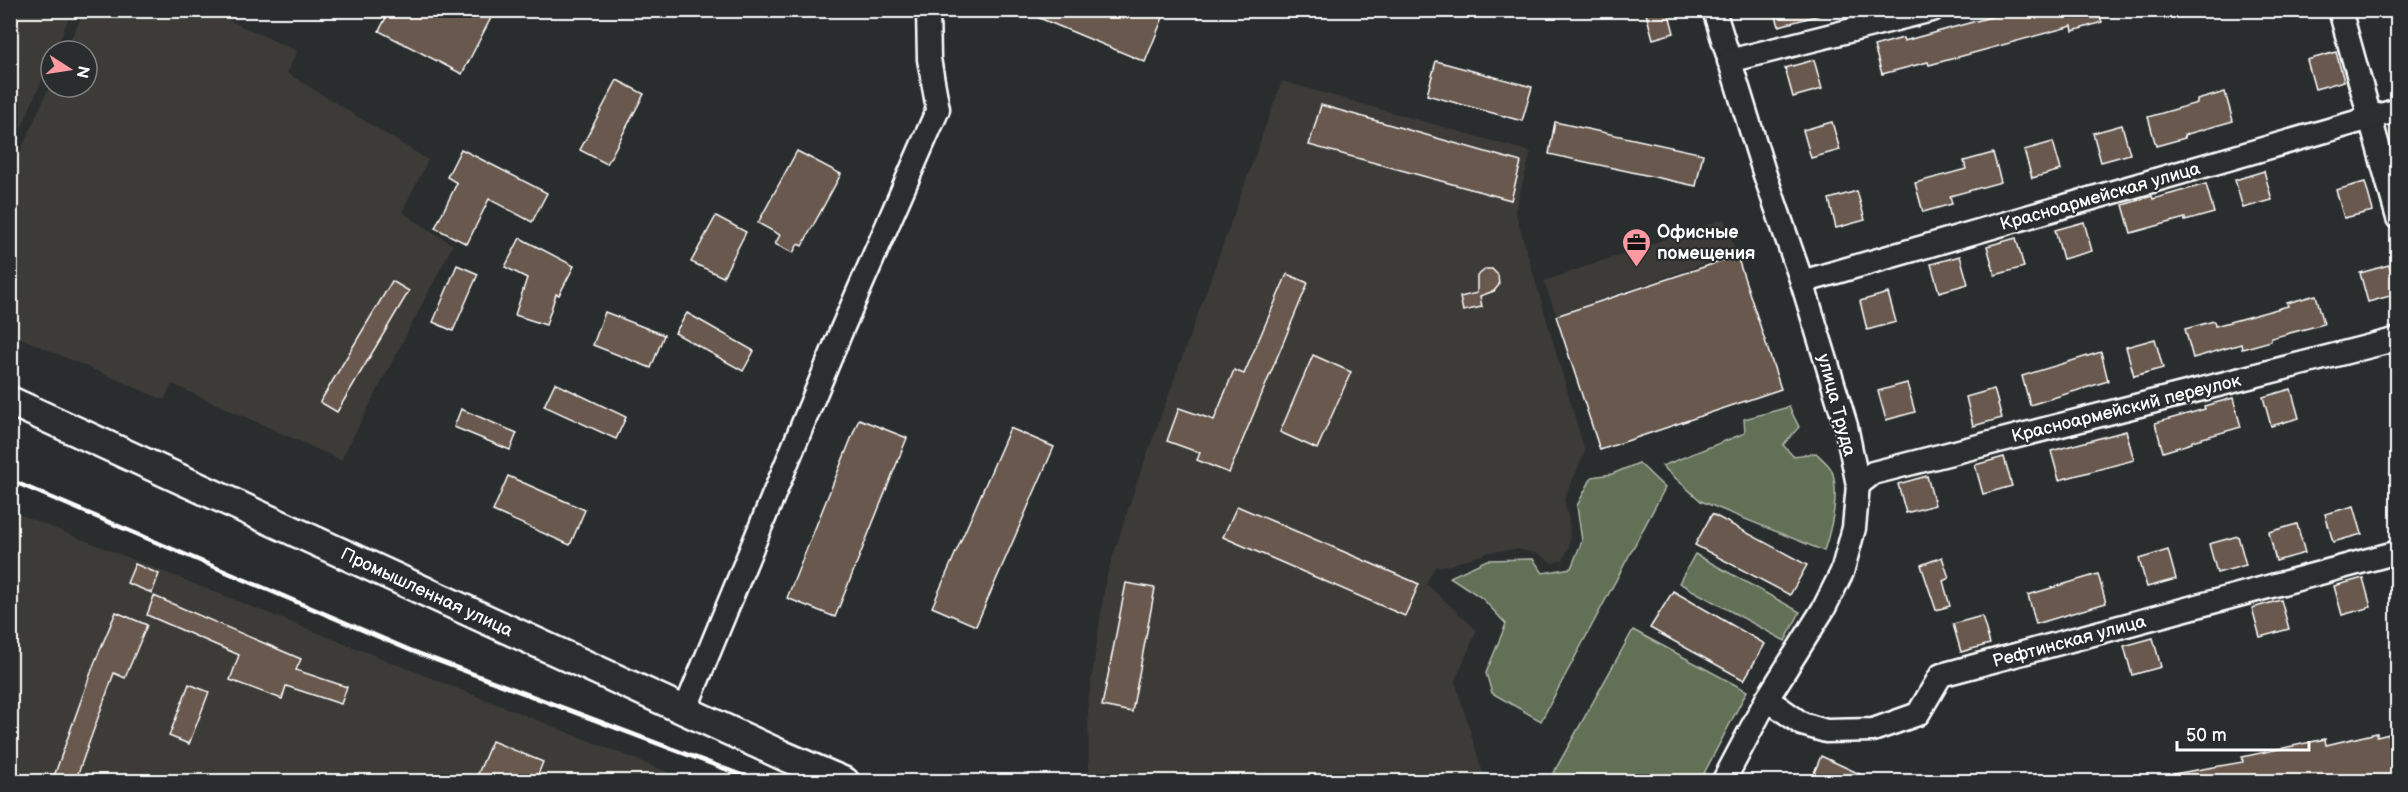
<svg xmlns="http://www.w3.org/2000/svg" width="2408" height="792" font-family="'Balsamiq Sans',sans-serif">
<rect width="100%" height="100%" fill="#2a2d2e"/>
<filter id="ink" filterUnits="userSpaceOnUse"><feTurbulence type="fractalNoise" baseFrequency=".0167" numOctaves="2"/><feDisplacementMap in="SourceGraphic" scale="12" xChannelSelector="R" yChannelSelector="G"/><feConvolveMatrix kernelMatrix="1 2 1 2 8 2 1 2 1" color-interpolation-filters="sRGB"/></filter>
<g filter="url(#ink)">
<g fill="#3c3a38">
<path d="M 11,10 L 72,11 L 55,51 L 51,51 L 51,59 L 11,152 Z"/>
<path d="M 84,11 L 208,11 L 297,51 L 287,73 L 428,160 L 402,212 L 453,245 L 341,460 L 172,384 L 164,400 L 11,334 L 11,172 L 51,83 L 51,87 L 87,87 L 87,51 L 65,51 Z"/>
<path d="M 1282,81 L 1531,152 L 1515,211 L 1585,452 L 1564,499 L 1570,526 L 1569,547 L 1563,560 L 1552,563 L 1539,554 L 1517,549 L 1490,552 L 1450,565 L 1435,567 L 1426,584 L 1477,630 L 1455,681 L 1484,777 L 1482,781 L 1089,782 L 1088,704 L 1106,578 L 1135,488 Z"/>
<path d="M 1724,219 L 1736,253 L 1556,315 L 1544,281 Z"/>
<path d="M 11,511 L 690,781 L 11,781 Z"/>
</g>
<g fill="#626f57" stroke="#b0b7ab" stroke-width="1.5">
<path d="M 1789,407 L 1799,427 L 1783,445 L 1793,456 L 1816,453 C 1821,458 1830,465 1832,471 C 1840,494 1831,529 1824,551 L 1701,501 L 1662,466 L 1745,433 L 1744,419 Z"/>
<path d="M 1639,463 L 1665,488 L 1541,721 L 1492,693 L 1486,673 L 1506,624 L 1482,598 L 1450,577 L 1487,560 L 1533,559 L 1543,573 L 1571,568 L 1582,541 L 1577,506 L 1592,477 L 1612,474 Z"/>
<path d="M 1695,554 L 1800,612 L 1785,641 L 1679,583 Z"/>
<path d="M 1633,630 L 1747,691 L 1700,781 L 1549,781 Z"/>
</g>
<g fill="#67584e" stroke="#fff" stroke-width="1.5">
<path d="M 390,10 L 495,10 L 462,74 L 379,31 Z"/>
<path d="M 1020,10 L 1166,10 L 1145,62 Z"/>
<path d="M 1645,10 L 1668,10 L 1674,33 L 1653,39 Z"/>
<path d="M 1774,10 L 1819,10 L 1820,15 L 1779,26 Z"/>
<path d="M 2016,10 L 2098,10 L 2102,22 L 2073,31 L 2072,26 L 1929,65 L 1928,62 L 1882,74 L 1874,46 L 1903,38 L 1904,41 Z"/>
<path d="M 2336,52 L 2344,81 L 2315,89 L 2307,60 Z"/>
<path d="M 1814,60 L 1822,89 L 1793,97 L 1785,68 Z"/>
<path d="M 1436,61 L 1532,87 L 1522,121 L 1427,95 Z"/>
<path d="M 617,80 L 644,94 L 607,164 L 580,150 Z"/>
<path d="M 2225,92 L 2233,121 L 2184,135 L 2185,138 L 2156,146 L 2148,117 L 2197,103 L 2197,100 Z"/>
<path d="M 1321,105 L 1521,162 L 1511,200 L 1309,145 Z"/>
<path d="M 1555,122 L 1703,154 L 1696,186 L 1549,154 Z"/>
<path d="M 1832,122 L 1840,150 L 1811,158 L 1803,130 Z"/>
<path d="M 2122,125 L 2130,154 L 2101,162 L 2093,133 Z"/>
<path d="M 2053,142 L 2061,170 L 2032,178 L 2024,150 Z"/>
<path d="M 461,149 L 547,193 L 532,222 L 489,199 L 467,244 L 435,228 L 457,183 L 447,177 Z"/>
<path d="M 797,151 L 841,174 L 802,246 L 798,244 L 793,253 L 775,244 L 780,235 L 758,223 Z"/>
<path d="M 1993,153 L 2001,182 L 1950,196 L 1952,204 L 1923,212 L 1915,183 L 1966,169 L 1964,161 Z"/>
<path d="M 2264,171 L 2272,200 L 2243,208 L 2235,180 Z"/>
<path d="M 2365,182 L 2373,211 L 2344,218 L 2336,190 Z"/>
<path d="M 2206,184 L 2214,213 L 2185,221 L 2185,218 L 2131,233 L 2123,205 L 2152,196 L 2153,199 Z"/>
<path d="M 1857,191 L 1865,220 L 1836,228 L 1829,199 Z"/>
<path d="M 716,216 L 746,232 L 723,277 L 691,262 Z"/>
<path d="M 2084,222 L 2092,251 L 2063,259 L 2055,230 Z"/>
<path d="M 520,238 L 574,266 L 559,295 L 556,294 L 546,325 L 515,315 L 527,278 L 505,267 Z"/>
<path d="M 2016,238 L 2024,267 L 1995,275 L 1987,246 Z"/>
<path d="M 1737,256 L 1781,389 L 1600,450 L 1556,316 Z"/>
<path d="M 1960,256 L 1968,284 L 1939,292 L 1931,264 Z"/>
<path d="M 457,265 L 478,274 L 453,331 L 433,322 Z"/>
<path d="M 2389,265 L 2397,294 L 2368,302 L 2360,273 Z"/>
<path d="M 1486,269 L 1492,269 L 1498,275 L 1499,285 L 1494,291 L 1480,296 L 1482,307 L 1463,311 L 1460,297 L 1477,293 L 1477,276 Z"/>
<path d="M 1287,274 L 1308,283 L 1229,473 L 1197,460 L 1200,453 L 1167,441 L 1179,408 L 1214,420 L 1234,370 L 1244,374 Z"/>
<path d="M 392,281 L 409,291 L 337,412 L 320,402 Z"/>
<path d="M 1888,293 L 1896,322 L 1867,330 L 1860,301 Z"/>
<path d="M 2316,295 L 2324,324 L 2271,338 L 2271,341 L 2242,349 L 2241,344 L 2193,358 L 2185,329 L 2214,321 L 2215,326 L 2288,306 L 2287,303 Z"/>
<path d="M 605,312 L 664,335 L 651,368 L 593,345 Z"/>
<path d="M 687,313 L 754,351 L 743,371 L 675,333 Z"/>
<path d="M 2155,339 L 2163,368 L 2134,376 L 2126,347 Z"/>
<path d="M 2101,352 L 2108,381 L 2030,405 L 2022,376 Z"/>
<path d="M 1313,355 L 1351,372 L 1317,449 L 1280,432 Z"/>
<path d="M 555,383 L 626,417 L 616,439 L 544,406 Z"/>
<path d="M 1907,383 L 1915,412 L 1886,420 L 1878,391 Z"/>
<path d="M 1994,389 L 2002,418 L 1973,426 L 1966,397 Z"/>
<path d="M 2291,389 L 2299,418 L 2271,426 L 2263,397 Z"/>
<path d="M 2233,398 L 2241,427 L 2192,441 L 2192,443 L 2163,452 L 2155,423 L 2205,409 L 2204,406 Z"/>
<path d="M 461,409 L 517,433 L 510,450 L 454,427 Z"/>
<path d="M 859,419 L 907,438 L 835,617 L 787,598 Z"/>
<path d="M 1010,428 L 1054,447 L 976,626 L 932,607 Z"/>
<path d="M 2126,431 L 2134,460 L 2059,480 L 2051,451 Z"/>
<path d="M 2004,457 L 2012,486 L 1983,494 L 1975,465 Z"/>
<path d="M 508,476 L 585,510 L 570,545 L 493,511 Z"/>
<path d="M 1927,476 L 1935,505 L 1906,513 L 1898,484 Z"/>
<path d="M 1237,506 L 1419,584 L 1405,616 L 1223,537 Z"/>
<path d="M 2354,506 L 2362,534 L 2333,542 L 2325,514 Z"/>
<path d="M 1712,514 L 1807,565 L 1790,595 L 1695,545 Z"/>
<path d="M 2297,524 L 2305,553 L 2276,561 L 2269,532 Z"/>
<path d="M 2238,536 L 2246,565 L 2217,573 L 2209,544 Z"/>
<path d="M 2168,550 L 2176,579 L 2147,587 L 2139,559 Z"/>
<path d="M 1942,557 L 1949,578 L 1943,581 L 1950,606 L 1936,610 L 1921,565 Z"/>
<path d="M 135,564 L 159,574 L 152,593 L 127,583 Z"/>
<path d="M 2098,574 L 2106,603 L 2036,624 L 2028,595 Z"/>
<path d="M 2363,578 L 2371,607 L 2342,615 L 2334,586 Z"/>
<path d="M 1126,583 L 1155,588 L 1132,712 L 1102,706 Z"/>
<path d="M 1673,591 L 1765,644 L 1744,680 L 1650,628 Z"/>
<path d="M 154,596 L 301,659 L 296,670 L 347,687 L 341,704 L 286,686 L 282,699 L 230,680 L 239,655 L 147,615 Z"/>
<path d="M 2281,600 L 2289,629 L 2260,637 L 2252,608 Z"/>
<path d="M 116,612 L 147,625 L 125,678 L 114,673 L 75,782 L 52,782 L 94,664 Z"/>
<path d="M 1982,616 L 1990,644 L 1961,652 L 1953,624 Z"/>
<path d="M 2153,638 L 2161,667 L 2132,675 L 2124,646 Z"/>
<path d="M 189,684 L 209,692 L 189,744 L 169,736 Z"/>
<path d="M 2397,732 L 2397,782 L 2174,782 L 2174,774 L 2243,762 L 2242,757 L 2325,739 L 2326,745 L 2377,733 L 2377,737 Z"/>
<path d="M 492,741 L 543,762 L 535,782 L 489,782 L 477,776 Z"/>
<path d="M 1821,756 L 1877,782 L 1831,782 L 1814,773 Z"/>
</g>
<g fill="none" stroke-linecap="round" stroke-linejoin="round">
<defs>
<g id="minor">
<path d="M 1714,10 L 1764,172 L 1802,282 L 1846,426 L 1858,485 L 1854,528 L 1842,572 L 1824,608 L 1767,699 L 1723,782"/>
<path d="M 2340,10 L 2398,218"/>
<path d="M 1729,61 L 1932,10"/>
<path d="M 1802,282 L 2398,110"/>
<path d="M 1858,485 L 1873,473 L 2398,339"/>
<path d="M 1767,699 L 1802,724 L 1826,731 L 1873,730 L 1918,714 L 1941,675 L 2398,552"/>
<path d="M 685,710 L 842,329 L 938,109 L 929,59 L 928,10"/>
</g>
<path id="major" d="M 10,401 L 782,755 L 845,782"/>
</defs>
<use href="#minor" stroke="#fff" stroke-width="27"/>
<use href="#major" stroke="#fff" stroke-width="33"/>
<use href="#minor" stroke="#2a2d2e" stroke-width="22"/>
<use href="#major" stroke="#2a2d2e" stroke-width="28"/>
<path stroke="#fff" stroke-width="4.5" d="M 10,480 L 412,651 L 760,782"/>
</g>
</g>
<defs>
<symbol id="office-pin" viewBox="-11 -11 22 30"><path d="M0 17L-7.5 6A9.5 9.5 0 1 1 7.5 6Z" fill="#ff9aa2" stroke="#2a2d2e"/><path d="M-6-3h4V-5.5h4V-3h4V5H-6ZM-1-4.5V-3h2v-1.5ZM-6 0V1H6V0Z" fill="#111"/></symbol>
</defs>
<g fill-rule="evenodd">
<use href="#office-pin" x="1620" y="226" width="33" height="45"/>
</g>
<g text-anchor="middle" stroke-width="4.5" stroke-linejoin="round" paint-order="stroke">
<g font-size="18" fill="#fff" stroke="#2a2d2e">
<text transform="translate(2100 196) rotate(-16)" y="6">Красноармейская улица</text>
<text transform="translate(1837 405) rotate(75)" y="6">улица Труда</text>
<text transform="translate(2126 408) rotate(-14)" y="6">Красноармейский переулок</text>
<text transform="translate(427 592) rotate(25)" y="6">Промышленная улица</text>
<text transform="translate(2069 641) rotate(-15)" y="6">Рефтинская улица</text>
</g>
<g font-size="18" font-weight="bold" fill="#fff" stroke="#2a2d2e" text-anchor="start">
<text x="1657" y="238">Офисные<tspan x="1657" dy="21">помещения</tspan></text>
</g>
</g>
<rect width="2408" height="792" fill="none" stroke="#2a2d2e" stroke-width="36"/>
<rect x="18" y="18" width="2372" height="756" fill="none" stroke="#fff" stroke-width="2" filter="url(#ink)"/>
<g transform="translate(69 69) rotate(102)"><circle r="28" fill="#2a2d2e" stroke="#7f8182" stroke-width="1.5"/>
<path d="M0-4.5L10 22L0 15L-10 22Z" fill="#ff9aa2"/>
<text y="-9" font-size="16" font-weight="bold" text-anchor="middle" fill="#ffffff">N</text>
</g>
<path d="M2177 741v9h132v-9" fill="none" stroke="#ffffff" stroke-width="3"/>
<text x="2186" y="741" font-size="18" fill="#ffffff" stroke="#2a2d2e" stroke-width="4.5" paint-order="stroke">50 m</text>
</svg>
